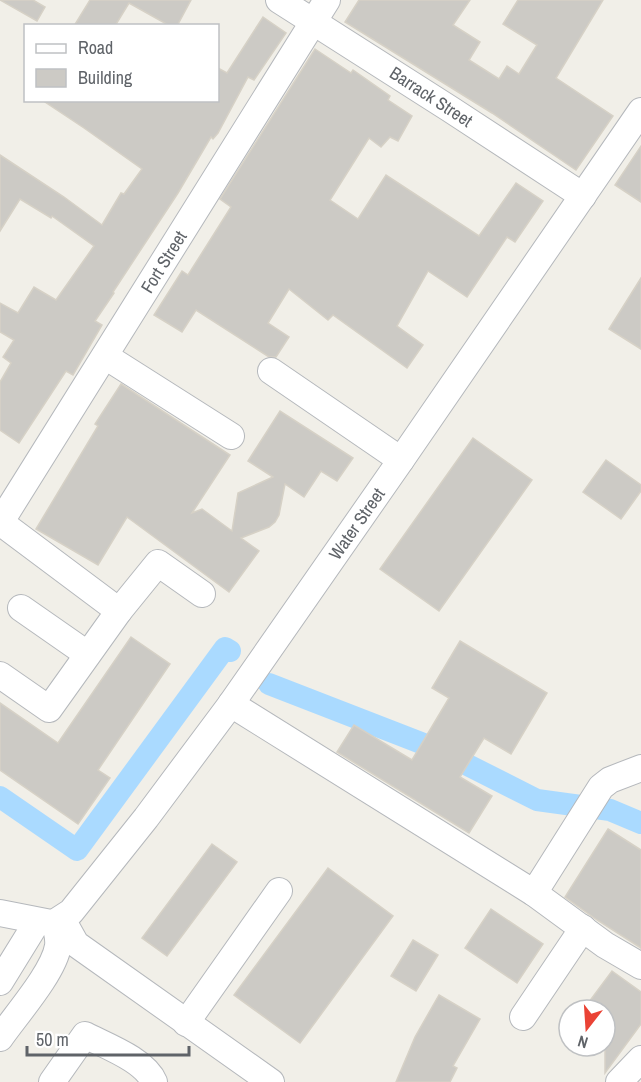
<svg xmlns="http://www.w3.org/2000/svg" width="641" height="1082" font-family="'Archivo Narrow',sans-serif">
<rect width="100%" height="100%" fill="#f1efe8"/>
<g fill="none" stroke-linecap="round" stroke-linejoin="round">
<g stroke="#aadaff" stroke-width="22">
<path d="M 269,684 L 434,748 L 537,800 L 610,810 L 641,823"/>
<path d="M 0,797 L 77,850 L 225,648 L 230,651"/>
</g>
</g>
<g fill="#cccac5" stroke="#d6d1c6" stroke-width="1.5">
<path d="M 0,0 L 33,0 L 45,7 L 37,21 Z"/>
<path d="M 90,0 L 191,0 L 177,26 L 170,26 L 129,3 L 115,26 L 74,26 Z"/>
<path d="M 359,0 L 470,0 L 453,25 L 480,42 L 469,60 L 499,79 L 507,66 L 519,74 L 537,45 L 503,24 L 518,0 L 603,0 L 556,78 L 613,116 L 576,170 L 492,113 L 345,22 Z"/>
<path d="M 263,17 L 286,33 L 254,80 L 248,77 L 218,133 L 213,139 L 211,137 L 178,193 L 113,292 L 114,293 L 95,321 L 102,325 L 73,375 L 66,371 L 19,443 L 0,430 L 0,382 L 11,363 L 3,357 L 14,340 L 0,332 L 0,303 L 18,313 L 34,287 L 56,300 L 94,246 L 52,216 L 51,218 L 20,199 L 0,231 L 0,155 L 64,197 L 102,225 L 121,193 L 124,194 L 142,169 L 84,128 L 42,100 L 218,100 L 218,68 L 227,73 Z"/>
<path d="M 315,49 L 351,73 L 353,70 L 390,96 L 388,100 L 412,116 L 398,141 L 390,137 L 381,147 L 369,138 L 330,200 L 358,219 L 386,175 L 479,236 L 516,183 L 543,201 L 515,242 L 507,237 L 467,297 L 428,271 L 397,326 L 423,345 L 407,368 L 333,315 L 328,320 L 289,289 L 268,323 L 289,337 L 276,357 L 269,357 L 196,310 L 182,332 L 154,315 L 182,271 L 188,275 L 231,207 L 220,199 Z"/>
<path d="M 641,146 L 641,202 L 615,185 Z"/>
<path d="M 641,278 L 641,349 L 609,329 Z"/>
<path d="M 121,384 L 230,455 L 192,513 L 202,509 L 232,531 L 238,493 L 273,477 L 248,461 L 280,411 L 353,458 L 337,481 L 321,471 L 304,497 L 285,484 L 279,515 L 275,522 L 269,527 L 241,538 L 259,551 L 229,592 L 127,517 L 98,565 L 36,529 L 98,426 L 95,424 Z"/>
<path d="M 473,438 L 532,480 L 439,611 L 380,569 Z"/>
<path d="M 606,460 L 641,485 L 641,491 L 621,519 L 583,492 Z"/>
<path d="M 131,637 L 170,664 L 98,770 L 110,778 L 78,824 L 0,770 L 0,703 L 58,743 Z"/>
<path d="M 460,641 L 547,693 L 511,754 L 484,738 L 460,777 L 492,796 L 469,833 L 337,752 L 354,725 L 412,760 L 449,698 L 432,688 Z"/>
<path d="M 608,829 L 641,850 L 641,948 L 597,920 L 565,897 Z"/>
<path d="M 212,844 L 237,862 L 167,956 L 142,938 Z"/>
<path d="M 328,868 L 393,916 L 300,1043 L 234,995 Z"/>
<path d="M 491,909 L 543,944 L 517,983 L 465,948 Z"/>
<path d="M 413,940 L 438,955 L 416,991 L 391,976 Z"/>
<path d="M 612,971 L 641,992 L 641,1024 L 605,1073 L 605,1010 L 583,1010 Z"/>
<path d="M 439,995 L 480,1019 L 453,1066 L 457,1068 L 450,1082 L 396,1082 L 415,1037 Z"/>
</g>
<g fill="none" stroke-linecap="round" stroke-linejoin="round">
<defs>
<g id="minor">
<path d="M 279,0 L 450,109 L 583,196"/>
<path d="M 105,356 L 231,436"/>
<path d="M 271,371 L 401,460"/>
<path d="M 0,523 L 327,0"/>
<path d="M 21,608 L 87,654"/>
<path d="M 119,611 L 158,563 L 202,594"/>
<path d="M 0,675 L 49,709 L 119,611 L 0,522"/>
<path d="M 231,704 L 534,893 L 605,945 L 641,966"/>
<path d="M 534,893 L 601,787 L 610,780 L 641,768"/>
<path d="M 0,913 L 51,923"/>
<path d="M 62,919 L 76,944 L 271,1082"/>
<path d="M 54,923 L 71,912 L 146,818 L 231,704 L 401,460 L 641,111"/>
<path d="M 0,982 L 37,922"/>
<path d="M 523,1017 L 583,928"/>
<path d="M 186,1023 L 279,891"/>
<path d="M 0,1038 C 16,1015 54,972 58,946 C 59,938 57,931 54,923"/>
<path d="M 52,1082 L 85,1035 C 106,1046 145,1060 154,1082"/>
<path d="M 619,1082 L 641,1059"/>
</g>
</defs>
<use href="#minor" stroke="#b5b8bc" stroke-width="28"/>
<use href="#minor" stroke="#fff" stroke-width="26"/>
</g>
<g text-anchor="middle" stroke-width="4.5" stroke-linejoin="round" paint-order="stroke">
<g font-size="18" fill="#5f6368" stroke="#fff">
<text transform="translate(431 97) rotate(33)" y="6">Barrack Street</text>
<text transform="translate(164 262) rotate(-58)" y="6">Fort Street</text>
<text transform="translate(357 524) rotate(-55)" y="6">Water Street</text>
</g>
</g>
<rect x="24" y="24" width="195" height="78" fill="#ffffff" stroke="#bfc1c3" stroke-width="1.5"/>
<rect x="36" y="44" width="30" height="9" fill="#ffffff" stroke="#bfc1c3" stroke-width="1.5"/>
<text x="78" y="54" font-size="18" fill="#5f6368">Road</text>
<rect x="36" y="69" width="30" height="18" fill="#cccac5" stroke="#bfc1c3" stroke-width="1.5"/>
<text x="78" y="84" font-size="18" fill="#5f6368">Building</text>
<g transform="translate(587 1028) rotate(197)"><circle r="28" fill="#ffffff" stroke="#bfc1c3" stroke-width="1.5"/>
<path d="M0-4.5L10 22L0 15L-10 22Z" fill="#ea4335"/>
<text y="-9" font-size="16" font-weight="bold" text-anchor="middle" fill="#5f6368">N</text>
</g>
<path d="M27 1046v9h162v-9" fill="none" stroke="#5f6368" stroke-width="3"/>
<text x="36" y="1046" font-size="18" fill="#5f6368" stroke="#ffffff" stroke-width="4.5" paint-order="stroke">50 m</text>
</svg>
